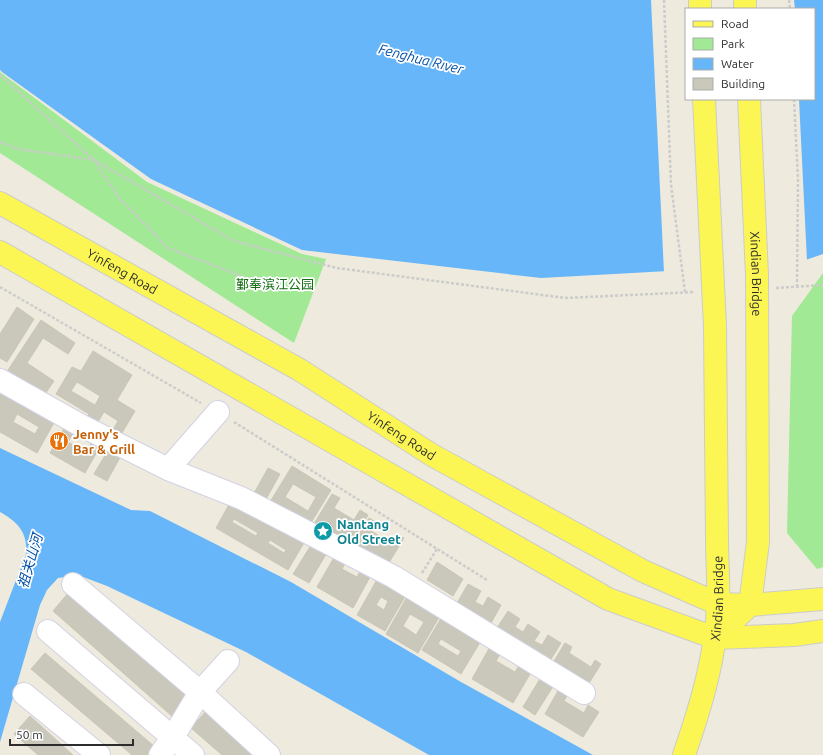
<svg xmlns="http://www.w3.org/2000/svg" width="823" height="755" font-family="Ubuntu,'Noto Sans SC',sans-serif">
<rect width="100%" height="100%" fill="#eeeadd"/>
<g fill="#a1e995">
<path d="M 0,72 L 147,182 L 302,254 L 326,259 L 294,343 L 0,153 Z"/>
<path d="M 823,273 L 823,567 L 817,569 L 787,533 L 792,316 Z"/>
</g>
<g fill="#67b6f9" fill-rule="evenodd">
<path d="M 0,0 L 823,0 L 823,254 L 794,264 L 541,278 L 302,250 L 151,179 L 2,72 L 0,70 ZM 686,9 L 814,9 L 814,99 L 686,99 Z"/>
<path d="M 0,448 L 131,510 L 150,511 L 291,582 L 461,682 L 593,755 L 429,755 L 246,652 L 107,586 L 78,575 L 58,578 L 47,590 L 40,605 L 0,742 L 0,622 L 26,554 C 28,533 18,522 0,512 Z"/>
</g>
<path fill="#eeeadd" d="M 651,0 L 794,0 L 795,9 L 686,9 L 686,99 L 799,99 L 807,261 L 794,266 L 664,273 Z"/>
<g fill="#c9c8bb" stroke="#cac7b6" fill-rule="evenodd">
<path d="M 17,307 L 34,319 L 7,362 L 0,358 L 0,334 Z"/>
<path d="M 41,320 L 75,343 L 68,354 L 43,338 L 27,363 L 54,381 L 45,394 L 8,370 Z"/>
<path d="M 93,351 L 132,375 L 117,400 L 135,411 L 119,438 L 111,433 L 118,421 L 104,412 L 96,425 L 86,419 L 89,414 L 56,394 L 72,367 L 81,371 ZM 77,382 L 100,396 L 95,405 L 71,391 Z"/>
<path d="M 0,387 L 56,419 L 37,453 L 0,432 ZM 17,414 L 39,427 L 35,434 L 13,422 Z"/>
<path d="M 67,423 L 76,428 L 68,442 L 86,452 L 94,439 L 102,443 L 85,473 L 50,453 Z"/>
<path d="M 110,447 L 122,454 L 107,481 L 94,474 Z"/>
<path d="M 292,466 L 331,490 L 309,526 L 270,502 ZM 293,484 L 316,497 L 308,511 L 285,497 Z"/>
<path d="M 268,468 L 280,474 L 265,501 L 253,495 Z"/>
<path d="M 332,494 L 340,498 L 334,508 L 354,520 L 360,510 L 368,515 L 349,546 L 314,524 Z"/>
<path d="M 232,499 L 305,541 L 288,570 L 216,528 ZM 234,519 L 258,533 L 256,536 L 232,522 ZM 270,540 L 286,550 L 284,553 L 268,543 Z"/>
<path d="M 369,518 L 376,522 L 371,531 L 391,543 L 396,534 L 404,538 L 387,566 L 352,545 Z"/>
<path d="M 313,542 L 328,551 L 309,583 L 293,574 Z"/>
<path d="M 336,554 L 347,560 L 342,569 L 357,577 L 361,569 L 371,575 L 353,608 L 317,587 Z"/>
<path d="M 437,562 L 463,579 L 453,596 L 427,580 Z"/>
<path d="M 379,576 L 407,593 L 385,631 L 357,615 ZM 381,597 L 388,601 L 384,610 L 376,605 Z"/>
<path d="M 468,584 L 481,591 L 475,602 L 483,606 L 488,597 L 501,605 L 490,625 L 456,605 Z"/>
<path d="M 69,592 L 189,698 L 173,717 L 53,611 Z"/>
<path d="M 408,595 L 441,614 L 418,653 L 386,634 ZM 410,614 L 424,622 L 416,635 L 403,626 Z"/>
<path d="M 508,611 L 520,619 L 515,627 L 523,632 L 528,624 L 540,632 L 534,641 L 542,645 L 548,635 L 561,643 L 548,664 L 495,631 Z"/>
<path d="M 443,615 L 482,639 L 461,674 L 422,650 ZM 441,639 L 461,651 L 458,656 L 438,644 Z"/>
<path d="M 565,643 L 572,647 L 569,653 L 591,667 L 595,660 L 601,664 L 586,688 L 551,666 Z"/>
<path d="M 491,645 L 502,651 L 496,661 L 515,672 L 521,662 L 533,669 L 513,703 L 472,679 Z"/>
<path d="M 45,653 L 155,747 L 148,755 L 132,755 L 31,669 Z"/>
<path d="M 541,677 L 554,685 L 535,715 L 523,707 Z"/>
<path d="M 559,689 L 568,694 L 564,701 L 584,713 L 588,705 L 599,712 L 583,737 L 545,714 Z"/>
<path d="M 207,710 L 258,755 L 222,755 L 191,728 Z"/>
<path d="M 30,716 L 73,755 L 38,755 L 14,734 Z"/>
</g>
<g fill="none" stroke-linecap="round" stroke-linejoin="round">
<defs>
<g id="minor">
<path d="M 0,380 L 82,426 L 168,469 L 241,498 L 394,577 L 584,693"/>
<path d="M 168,469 L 218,412"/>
<path d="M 73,584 L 200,692 L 269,755"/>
<path d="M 48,631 L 193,755"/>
<path d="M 24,694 L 99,755"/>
<path d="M 160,755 L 176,732 L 200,692 L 228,661"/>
</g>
<g id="major">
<path d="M 700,0 L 700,9"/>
<path d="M 745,0 L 745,9"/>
<path id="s1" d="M 0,203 L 300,370 L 432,455 L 643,571 L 718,604 L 750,605 L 823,599"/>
<path d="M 0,252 L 608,599 L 715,638 L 794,635 L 823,631"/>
<path d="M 715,638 L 750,605 L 758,542"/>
<path id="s2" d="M 684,755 C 701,706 716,656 718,604 C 719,582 717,561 717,540"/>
</g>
</defs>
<use href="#minor" stroke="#d2d2e5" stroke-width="24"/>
<use href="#major" stroke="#ccc" stroke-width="24"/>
<g stroke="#ccc" stroke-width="2.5" stroke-dasharray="3 2" stroke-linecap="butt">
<path d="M 664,0 L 671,185 L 685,292"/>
<path d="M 789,0 L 790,9"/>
<path d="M 0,75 L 94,160 L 234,241 L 337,268 L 565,298 L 695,292"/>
<path d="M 794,99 L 798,180 L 797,286"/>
<path d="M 0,142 L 18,149 L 94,160 L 120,199 L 168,248 L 252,280"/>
<path d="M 0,287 L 201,403"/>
<path d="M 776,288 L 823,285"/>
<path d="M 234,422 L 487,580"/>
<path d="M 422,573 L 437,549"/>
</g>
<use href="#minor" stroke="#fff" stroke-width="22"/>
<use href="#major" stroke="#fcf654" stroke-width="22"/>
<defs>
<g id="major-bridge">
<path d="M 704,99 L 715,326 L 717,540"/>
<path id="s3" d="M 749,99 L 757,275 L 758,542"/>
</g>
</defs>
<use href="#major-bridge" stroke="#ccc" stroke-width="24" stroke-linecap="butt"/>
<use href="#major-bridge" stroke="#fcf654" stroke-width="22"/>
</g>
<defs>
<symbol id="restaurant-disc" viewBox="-11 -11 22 22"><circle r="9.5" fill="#e8710a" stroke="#fff"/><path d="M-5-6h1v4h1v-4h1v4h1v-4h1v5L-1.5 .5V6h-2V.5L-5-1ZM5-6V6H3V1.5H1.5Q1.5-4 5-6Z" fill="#fff"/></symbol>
<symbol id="sight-disc" viewBox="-11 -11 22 22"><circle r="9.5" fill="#0f9aa8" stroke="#fff"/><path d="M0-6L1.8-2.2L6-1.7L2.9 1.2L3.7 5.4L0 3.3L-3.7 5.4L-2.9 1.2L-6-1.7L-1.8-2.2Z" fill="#fff"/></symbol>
</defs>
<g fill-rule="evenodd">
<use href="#restaurant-disc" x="48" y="430" width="22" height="22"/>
<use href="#sight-disc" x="312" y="520" width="22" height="22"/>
</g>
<g text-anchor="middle" stroke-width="3.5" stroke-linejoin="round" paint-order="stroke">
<g font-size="13" fill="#2c2c2c" stroke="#fff">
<text dy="5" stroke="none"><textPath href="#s1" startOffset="140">Yinfeng Road</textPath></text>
<text dy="5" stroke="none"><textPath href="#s3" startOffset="175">Xindian Bridge</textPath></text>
<text dy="5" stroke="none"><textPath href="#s1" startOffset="464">Yinfeng Road</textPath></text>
<text dy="5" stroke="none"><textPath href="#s2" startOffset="161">Xindian Bridge</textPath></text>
</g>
<g font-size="13" fill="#157014" stroke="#fff">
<text x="275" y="289">鄞奉滨江公园</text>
</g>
<g font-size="13" font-weight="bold" fill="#c56008" stroke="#fff" text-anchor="start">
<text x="73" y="439">Jenny's<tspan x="73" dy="15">Bar &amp; Grill</tspan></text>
</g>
<g font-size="13" font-weight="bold" fill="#0d838f" stroke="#fff" text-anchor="start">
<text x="337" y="529">Nantang<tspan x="337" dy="15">Old Street</tspan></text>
</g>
<g font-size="14" font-style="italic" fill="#024fa9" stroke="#fff">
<text transform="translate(421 59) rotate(14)" y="5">Fenghua Rıver</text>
<text transform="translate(30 561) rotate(-74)" y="5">祖关山河</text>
</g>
</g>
<rect x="685" y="8" width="130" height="92" fill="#ffffff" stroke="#ababab"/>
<rect x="693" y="21" width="20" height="6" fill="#fcf654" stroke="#ababab"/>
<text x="721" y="28" font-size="12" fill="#2c2c2c">Road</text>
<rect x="693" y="38" width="20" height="12" fill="#a1e995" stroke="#ababab"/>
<text x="721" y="48" font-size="12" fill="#2c2c2c">Park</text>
<rect x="693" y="58" width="20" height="12" fill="#67b6f9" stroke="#ababab"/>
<text x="721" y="68" font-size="12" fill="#2c2c2c">Water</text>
<rect x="693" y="78" width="20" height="12" fill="#c9c8bb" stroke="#ababab"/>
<text x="721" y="88" font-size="12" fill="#2c2c2c">Building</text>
<path d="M10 739v6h123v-6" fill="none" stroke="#2c2c2c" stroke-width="2"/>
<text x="16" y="739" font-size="12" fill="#2c2c2c" stroke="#ffffff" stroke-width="3" paint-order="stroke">50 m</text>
</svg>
